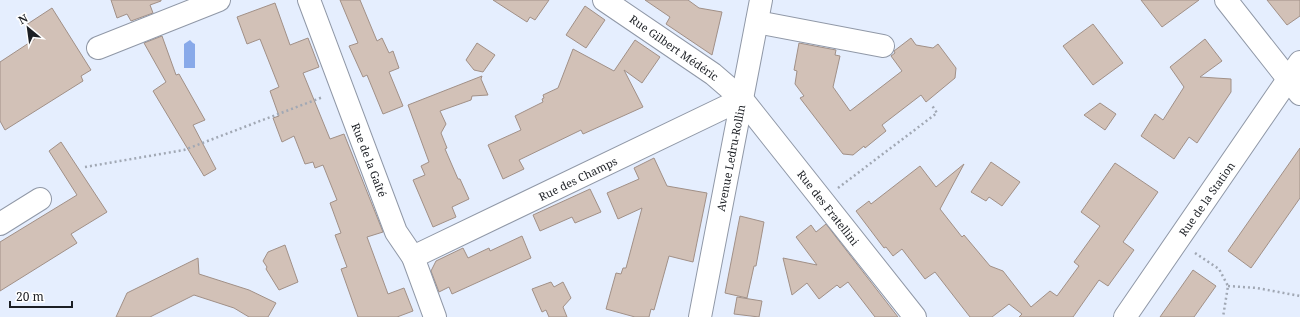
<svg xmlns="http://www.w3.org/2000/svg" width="1300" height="317" font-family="'Noto Serif',serif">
<rect width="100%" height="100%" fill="#e5eefe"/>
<path fill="#88a9e9" d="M 190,40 L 193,43 L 195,44 L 195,68 L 184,68 L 184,44 Z"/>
<g fill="#d2c1b7" stroke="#a19087">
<path d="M 111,0 L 161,0 L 161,1 L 150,5 L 153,13 L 131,21 L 127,14 L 117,18 Z"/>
<path d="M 340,0 L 360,0 L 377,41 L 382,38 L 389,53 L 393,51 L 399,68 L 389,72 L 403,106 L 383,114 L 367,75 L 363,77 L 349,46 L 358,43 Z"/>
<path d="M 493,0 L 549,0 L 535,20 L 530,17 L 527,22 Z"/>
<path d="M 645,0 L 688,0 L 699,8 L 722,12 L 712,55 L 666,24 L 670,17 Z"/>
<path d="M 1141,0 L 1199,0 L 1162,27 Z"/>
<path d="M 1267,0 L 1300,0 L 1300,16 L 1287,25 Z"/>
<path d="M 275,3 L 290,45 L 308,38 L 319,67 L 303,73 L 330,139 L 344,134 L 383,232 L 367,237 L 388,294 L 404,288 L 413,311 L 397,317 L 358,317 L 341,269 L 347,267 L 335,235 L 341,233 L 330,203 L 337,200 L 323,165 L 315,168 L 313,162 L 305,164 L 294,136 L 282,142 L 273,118 L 279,116 L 270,91 L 279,87 L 260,39 L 247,44 L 237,17 Z"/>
<path d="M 585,6 L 605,20 L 586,48 L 566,35 Z"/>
<path d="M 52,8 L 91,70 L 81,76 L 83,81 L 5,130 L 0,121 L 0,62 L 35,39 L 26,25 Z"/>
<path d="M 1093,24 L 1123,63 L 1093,85 L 1063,46 Z"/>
<path d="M 162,36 L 176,75 L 179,74 L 205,120 L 193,125 L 216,169 L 204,176 L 153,91 L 166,82 L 144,43 Z"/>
<path d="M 911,38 L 916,45 L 933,48 L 938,44 L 956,68 L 955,78 L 926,102 L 921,95 L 882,125 L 886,131 L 865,148 L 864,146 L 853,155 L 843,154 L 800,98 L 804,96 L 795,84 L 797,71 L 794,70 L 799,43 L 836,50 L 835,55 L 840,56 L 833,87 L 850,111 L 902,71 L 891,56 L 895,53 L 894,51 Z"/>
<path d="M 1205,39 L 1222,61 L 1200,77 L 1231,79 L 1231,92 L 1197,143 L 1189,137 L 1174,159 L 1141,136 L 1155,114 L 1163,120 L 1184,87 L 1170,67 Z"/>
<path d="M 635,40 L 660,57 L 642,83 L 624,70 L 643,107 L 583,134 L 581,130 L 519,160 L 524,169 L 503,179 L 488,145 L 521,130 L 515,116 L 543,102 L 542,99 L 544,98 L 543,95 L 558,88 L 573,49 L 614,71 Z"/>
<path d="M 477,43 L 495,55 L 483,72 L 474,70 L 466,60 Z"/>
<path d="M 482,76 L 481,79 L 488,95 L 472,96 L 471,100 L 440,111 L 446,124 L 441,133 L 447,148 L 445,149 L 458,179 L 460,179 L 469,199 L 452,207 L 456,217 L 433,227 L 413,180 L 425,175 L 421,166 L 429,162 L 408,105 Z"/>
<path d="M 1100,103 L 1116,114 L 1105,130 L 1084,115 Z"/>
<path d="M 61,142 L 107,212 L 71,234 L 77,243 L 0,291 L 0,242 L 77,195 L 49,151 Z"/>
<path d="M 1300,148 L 1300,198 L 1251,268 L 1228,251 Z"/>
<path d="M 654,158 L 667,186 L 707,193 L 693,262 L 669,256 L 654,310 L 651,309 L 649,317 L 635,317 L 606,309 L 616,273 L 621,274 L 623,268 L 626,268 L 642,208 L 618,219 L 607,193 L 639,179 L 634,168 Z"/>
<path d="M 991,162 L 1020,182 L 1002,206 L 989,197 L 986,201 L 971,192 Z"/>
<path d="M 1115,163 L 1158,192 L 1123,242 L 1134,250 L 1108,286 L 1099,280 L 1073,317 L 1019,317 L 1022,314 L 1009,304 L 992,317 L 970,317 L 935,272 L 925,279 L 902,249 L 893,256 L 886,247 L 884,248 L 856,211 L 869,201 L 871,204 L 920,166 L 936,187 L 964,164 L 940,209 L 962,237 L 964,235 L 990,266 L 1003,271 L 1031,307 L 1050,291 L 1057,296 L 1079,266 L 1074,262 L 1100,226 L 1081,212 Z"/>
<path d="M 590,189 L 601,212 L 575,223 L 572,217 L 540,231 L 533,215 Z"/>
<path d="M 740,216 L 764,222 L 756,266 L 754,266 L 747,298 L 725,293 Z"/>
<path d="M 826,224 L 836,237 L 898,317 L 875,317 L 848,282 L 840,288 L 837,285 L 819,299 L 807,283 L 792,295 L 783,258 L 817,265 L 796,237 L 811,225 L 816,232 Z"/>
<path d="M 522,236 L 531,258 L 452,294 L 449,287 L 439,292 L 431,271 L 436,261 L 463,248 L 468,258 L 489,248 L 490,251 Z"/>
<path d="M 285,245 L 298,282 L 279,290 L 266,269 L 267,267 L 263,261 L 268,252 Z"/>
<path d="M 198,258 L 199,274 L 249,290 L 276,303 L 268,317 L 249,317 L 234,308 L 194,295 L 150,317 L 116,317 L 127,293 Z"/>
<path d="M 1193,270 L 1216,286 L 1194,317 L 1160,317 Z"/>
<path d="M 551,282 L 554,287 L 563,282 L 571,298 L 563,307 L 567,317 L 549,317 L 546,310 L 542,312 L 532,289 Z"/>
<path d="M 737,297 L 762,301 L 759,317 L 734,314 Z"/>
</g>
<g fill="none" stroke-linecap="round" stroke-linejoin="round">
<defs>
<g id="minor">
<path d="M 309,0 L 396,232 L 413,257 L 435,317"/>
<path d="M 604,0 L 713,74 L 742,99 L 915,317"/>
<path d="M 1226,0 L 1300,94"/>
<path d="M 757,22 L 883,46"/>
<path d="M 98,48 L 219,0"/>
<path d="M 0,224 L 40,199"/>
<path d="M 413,257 L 742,99"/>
<path d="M 700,317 L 761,0"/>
<path d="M 1125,317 L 1300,62"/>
</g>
</defs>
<use href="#minor" stroke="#9098a7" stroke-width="24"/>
<g stroke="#a1a8b4" stroke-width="2.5" stroke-dasharray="2 3" stroke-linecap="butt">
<path d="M 85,167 L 184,150 L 323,97"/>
<path d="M 838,188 L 937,113 L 931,104"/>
<path d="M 1195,253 L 1219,269 L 1228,286 L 1223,317"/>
<path d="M 1228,286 L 1257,288 L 1300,296"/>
</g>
<use href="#minor" stroke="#fff" stroke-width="22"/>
</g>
<g text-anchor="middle" stroke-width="4" stroke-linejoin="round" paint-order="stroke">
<g font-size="11" fill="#1c1f24" stroke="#fff">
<text transform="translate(674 48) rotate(35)" y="4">Rue Gilbert Médéric</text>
<text transform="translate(731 158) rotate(-79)" y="4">Avenue Ledru-Rollin</text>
<text transform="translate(369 160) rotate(69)" y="4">Rue de la Gaîté</text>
<text transform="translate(578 179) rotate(-26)" y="4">Rue des Champs</text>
<text transform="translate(1207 199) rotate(-55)" y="4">Rue de la Station</text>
<text transform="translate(828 208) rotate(52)" y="4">Rue des Fratellini</text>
</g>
</g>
<g transform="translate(28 28) rotate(331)" stroke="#ffffff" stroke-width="3" paint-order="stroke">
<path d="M0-3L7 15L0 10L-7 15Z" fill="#1c1f24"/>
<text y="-6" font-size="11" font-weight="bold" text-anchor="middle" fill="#1c1f24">N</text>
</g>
<path d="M10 301v6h62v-6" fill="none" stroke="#1c1f24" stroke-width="2"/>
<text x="16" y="301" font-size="12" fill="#1c1f24" stroke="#ffffff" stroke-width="3" paint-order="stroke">20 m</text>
</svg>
